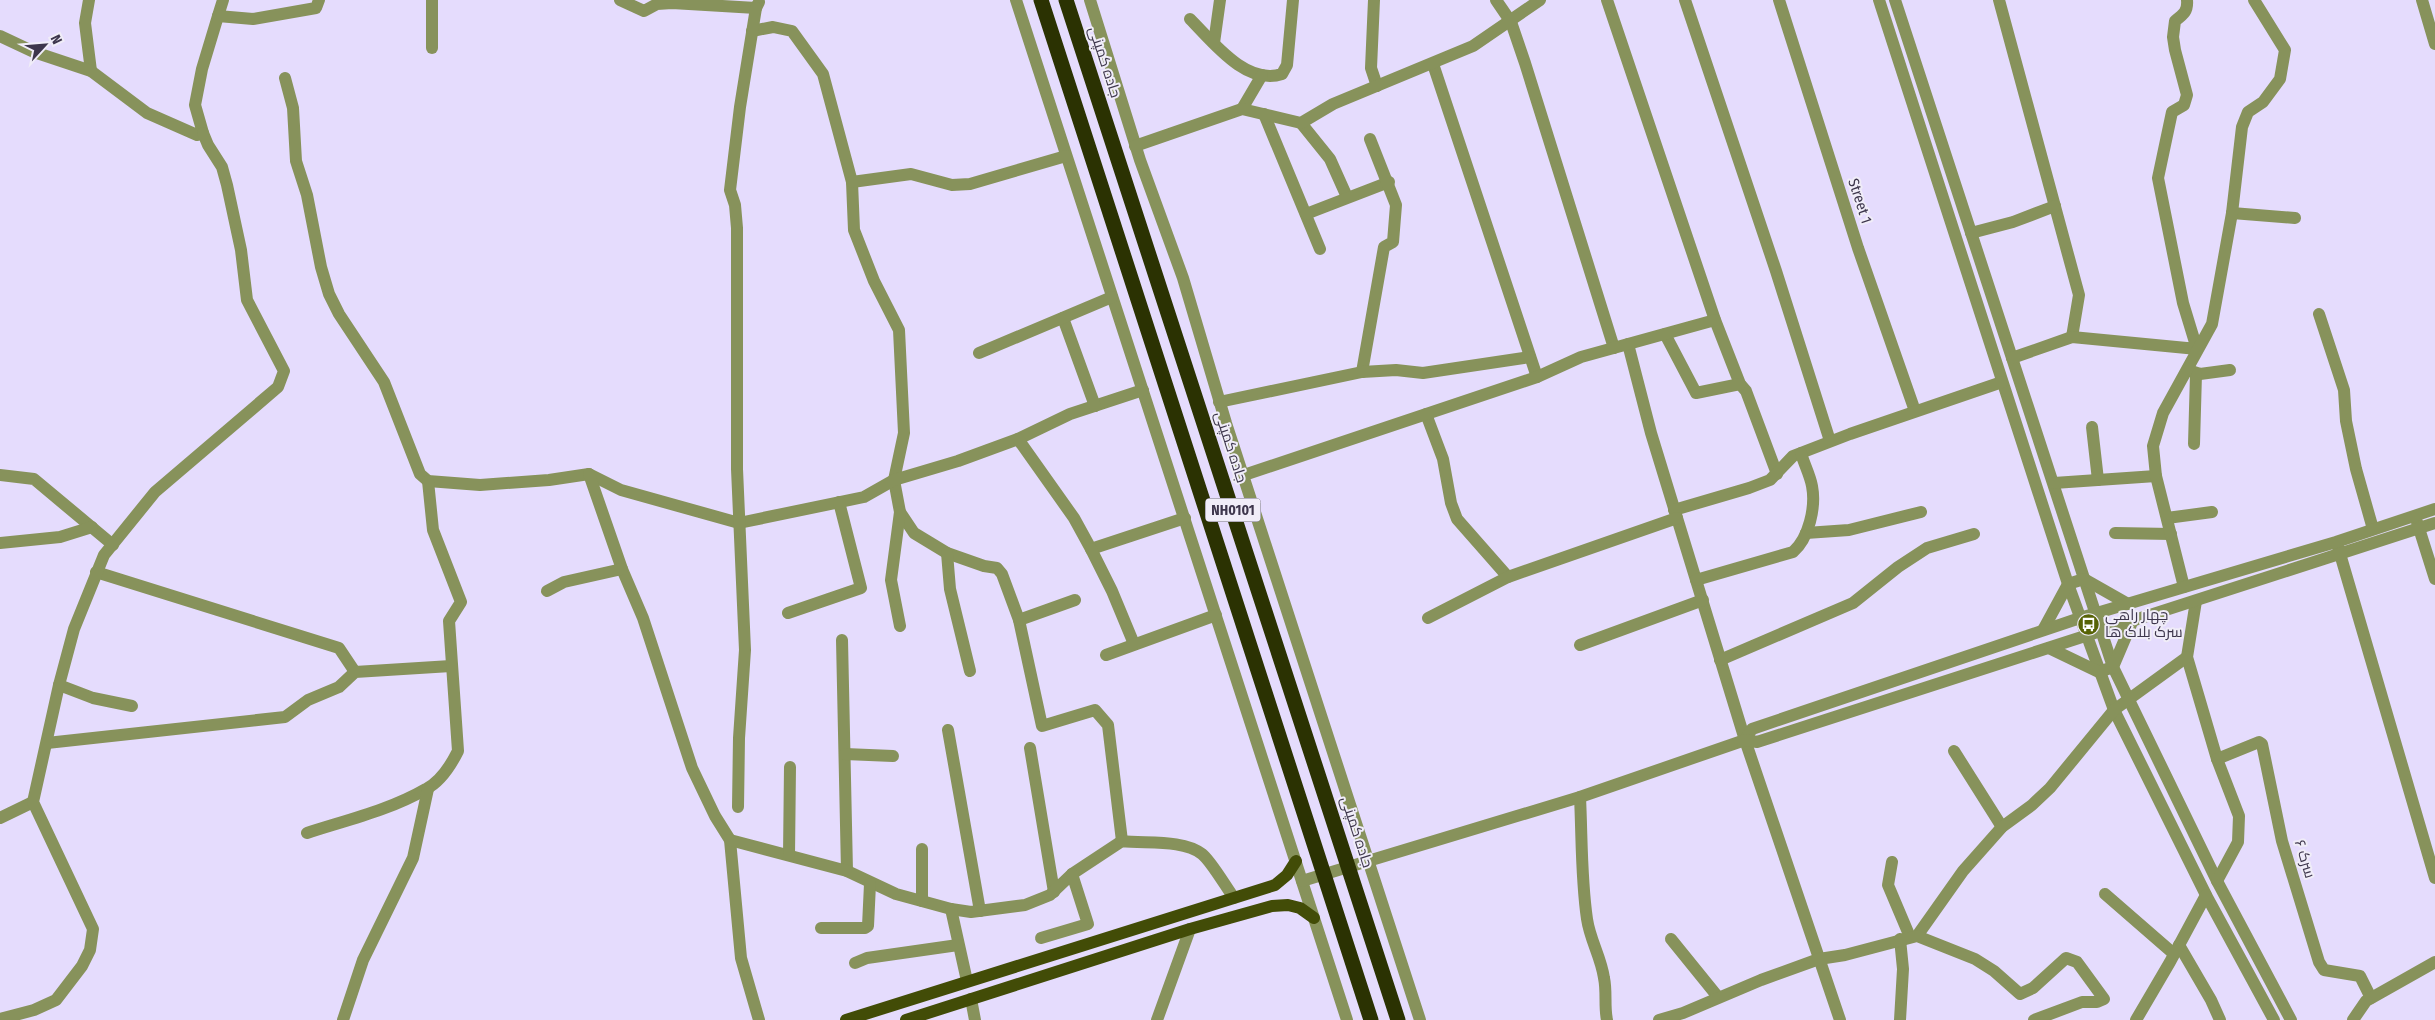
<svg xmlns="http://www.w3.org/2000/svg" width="2435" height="1020" font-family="'Fira Sans Condensed',Cairo,sans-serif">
<rect width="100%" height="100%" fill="#e5dcfd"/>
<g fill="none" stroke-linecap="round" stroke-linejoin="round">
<g stroke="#87925b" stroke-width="12">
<path d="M 89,0 L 85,23 L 91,71"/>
<path d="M 432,0 L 432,48"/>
<path d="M 620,0 L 644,11 L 657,4 L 672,3 L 756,8 L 759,2"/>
<path d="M 1016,0 L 1347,1020"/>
<path d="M 1090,0 L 1140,160 L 1183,278 L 1226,423 L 1420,1020"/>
<path d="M 1374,0 L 1371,68 L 1377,86"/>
<path d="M 1496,0 L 1511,22 L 1525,63 L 1614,348"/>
<path d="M 1607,0 L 1715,320 L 1740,384 L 1746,391 L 1777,474"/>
<path d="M 1685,0 L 1776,271 L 1830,441"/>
<path d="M 1779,0 L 1858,248 L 1915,411"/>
<path d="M 1879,0 L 2068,584 L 2114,710 L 2206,895 L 2274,1020"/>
<path d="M 1895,0 L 2113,667 L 2217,881 L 2291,1020"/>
<path d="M 1999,0 L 2079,295 L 2072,337"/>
<path d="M 2422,0 L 2435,44"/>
<path d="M 218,16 L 223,0"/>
<path d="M 1190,19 C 1212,41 1246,86 1282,74 L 1287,65 L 1293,0"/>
<path d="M 752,31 L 773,27 L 792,31 L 823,74 L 852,182 L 854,230 L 874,281 L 899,330 L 904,433 L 894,480 L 900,512 L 914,533 L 947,553 L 984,566 L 997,568 L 1002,574 L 1019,620 L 1042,726 L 1095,710 L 1108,725 L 1122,841"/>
<path d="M 0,36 L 34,52 L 91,71 L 147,113 L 197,135 L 203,133 L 195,105 L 202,69 L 218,16 L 253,19 L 316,8 L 319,0"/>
<path d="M 1214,43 L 1220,0"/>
<path d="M 1433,64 L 1537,377"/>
<path d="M 285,78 L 293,108 L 296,161 L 307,195 L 321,267 L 329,294 L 339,314 L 384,382 L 420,474 L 428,481 L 480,485 L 549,480 L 589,474 L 621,490 L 739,523 L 864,497 L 894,480 L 958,461 L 1018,439 L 1070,414 L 1143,390"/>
<path d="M 1242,109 L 1262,75"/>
<path d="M 1264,114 L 1320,249"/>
<path d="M 1301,123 L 1330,159 L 1347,197"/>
<path d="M 1135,146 L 1242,109 L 1301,123 L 1333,104 L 1473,46 L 1540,0"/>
<path d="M 852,182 L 911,174 L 952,185 L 970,184 L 1066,156"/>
<path d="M 2232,213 L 2295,218"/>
<path d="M 1306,214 L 1389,182"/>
<path d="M 1971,233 L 2013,222 L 2055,206"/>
<path d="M 2319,314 L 2344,390 L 2346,421 L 2356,469 L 2373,529"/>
<path d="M 1063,318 L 1095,406"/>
<path d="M 1665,334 L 1696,393 L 1740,384"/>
<path d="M 1628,344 L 1651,433 L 1745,740 L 1840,1020"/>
<path d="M 979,353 L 1112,297"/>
<path d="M 2012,358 L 2072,337 L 2197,349 L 2183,303 L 2158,178 L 2172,112 L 2184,105 L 2187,95 L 2175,50 L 2173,37 L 2175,21 C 2184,14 2188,11 2187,0"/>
<path d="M 2188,370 L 2200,374 L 2230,370"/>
<path d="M 1362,372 L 1384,247 L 1393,242 L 1396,205 L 1370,139"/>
<path d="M 1219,402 L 1362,372 L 1396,370 L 1423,373 L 1530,357"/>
<path d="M 1426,414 L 1443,459 L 1451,503 L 1457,519 L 1508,577"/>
<path d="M 2092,427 L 2098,480"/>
<path d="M 1018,439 L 1074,518 L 1091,549 L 1185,518"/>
<path d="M 2194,444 L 2196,374"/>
<path d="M 589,474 L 622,569 L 643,618 L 692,768 L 715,816 L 730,840 L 741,958 L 759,1020"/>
<path d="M 0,475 L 34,479 L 113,545"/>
<path d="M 1244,475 L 1537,377 L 1581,357 L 1715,320"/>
<path d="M 2054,483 L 2156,476"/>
<path d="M 1674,510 L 1749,488 L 1770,480 L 1793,456 L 1850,434 L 2002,382"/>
<path d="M 2167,518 L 2212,512"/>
<path d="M 2417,522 L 2435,579"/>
<path d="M 1806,533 L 1849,530 L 1921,512"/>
<path d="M 2115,533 L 2171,534"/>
<path d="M 0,543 L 60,537 L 92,527"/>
<path d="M 2338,547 L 2435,878"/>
<path d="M 1091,549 L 1112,591 L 1134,644"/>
<path d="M 947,553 L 950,589 L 970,671"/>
<path d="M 96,572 L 339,648 L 355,672"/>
<path d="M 1696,580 L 1793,552 C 1809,538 1816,507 1812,486 C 1810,475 1804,464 1801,453"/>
<path d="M 2184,587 L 2156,476 L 2153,446 L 2163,413 L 2212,324 L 2232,213 L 2242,127 L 2248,112 L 2263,102 L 2280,79 L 2285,50 L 2254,0"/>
<path d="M 547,591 L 564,582 L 622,569"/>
<path d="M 2196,601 L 2187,657 L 2217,759 L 2239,816 L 2238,842 L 2217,881"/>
<path d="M 788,613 L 861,588 L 839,502"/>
<path d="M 1428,618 L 1508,577 L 1677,518"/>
<path d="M 1019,620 L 1075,600"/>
<path d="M 900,626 L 891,580 L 900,512"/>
<path d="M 2043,630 L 2068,584 L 2084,579 L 2128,604"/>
<path d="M 842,640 L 847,871"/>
<path d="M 1580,645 L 1703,600"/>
<path d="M 2049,648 L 2099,672 L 2113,667 L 2133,620"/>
<path d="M 1106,655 L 1216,615"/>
<path d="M 1720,660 L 1853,603 L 1898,567 L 1927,548 L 1974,534"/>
<path d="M 59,685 L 93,698 L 132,706"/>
<path d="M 948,730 L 980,911"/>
<path d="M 1745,740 L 1752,729 L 2080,618 L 2336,542 L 2435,509"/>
<path d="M 47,743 L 285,717 L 308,700 L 339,687 L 355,672 L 451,666"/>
<path d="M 1030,748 L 1054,892"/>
<path d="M 1954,751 L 2002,827"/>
<path d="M 845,754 L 893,756"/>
<path d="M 2217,759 L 2259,742 L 2262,744 L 2282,841 L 2319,962 L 2324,970 L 2360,976 L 2371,998"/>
<path d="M 1580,797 C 1582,838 1581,878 1587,919 C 1590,940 1601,957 1604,978 C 1607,992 1604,1006 1607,1020"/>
<path d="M 738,807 L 739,738 L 745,650 L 737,469 L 737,228 L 735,205 L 730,190 L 740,107 L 756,8"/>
<path d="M 0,818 L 33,802"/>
<path d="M 307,833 C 347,820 390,810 426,789 C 440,782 451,765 458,751 L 449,621 L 461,602 L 433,530 L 428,481"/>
<path d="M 730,840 L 847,871 L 896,894 L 951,909 L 971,912 L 1025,905 L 1050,895 L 1072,874 L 1122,841 C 1145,844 1183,839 1202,854 C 1211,861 1226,887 1234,898"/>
<path d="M 789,855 L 790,767"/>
<path d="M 1892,862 L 1888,885 L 1910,937"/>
<path d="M 1302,881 L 1580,797 L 1745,740 L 1757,742 L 2435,523"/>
<path d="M 2105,894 L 2174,954"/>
<path d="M 922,901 L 922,849"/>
<path d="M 951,909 L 967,981"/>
<path d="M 821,928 L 865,928 L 868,926 L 870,884"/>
<path d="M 1917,936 L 1963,871 L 2002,827 L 2032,805 L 2050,788 L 2114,710 L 2187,657"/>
<path d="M 1041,938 L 1088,924 L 1072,874"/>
<path d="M 1671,939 L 1718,997"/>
<path d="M 1900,939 L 1903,969 L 1900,1020"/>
<path d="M 2179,945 L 2211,1000 L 2220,1020"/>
<path d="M 855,963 L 867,958 L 958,945"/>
<path d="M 971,999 L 975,1020"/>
<path d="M 0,1019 L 34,1010 L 56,1000 L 82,966 L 90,950 L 93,929 L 33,802 L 59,685 L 74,629 L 104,555 L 155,492 L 278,387 L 284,371 L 247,300 L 241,250 L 227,185 L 222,167 L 208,145 L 203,133"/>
<path d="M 343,1020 L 363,960 L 413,858 L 428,789"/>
<path d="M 1157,1020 L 1190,929"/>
<path d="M 1659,1020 L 1683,1013 L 1761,980 L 1819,959 L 1845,955 L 1917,936 L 1975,959 L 1994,971 L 2020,994 L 2033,988 L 2066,958 L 2077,962 L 2104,999 L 2097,1002 L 2082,1002 L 2034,1020"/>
<path d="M 2136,1020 L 2170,962 L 2206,895"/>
<path d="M 2353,1020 L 2366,1001 L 2435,962"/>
</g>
<g stroke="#424c07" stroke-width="12">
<path d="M 846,1020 L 1275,885 L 1287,875 L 1296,861"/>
<path d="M 906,1020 L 1190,929 L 1272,906 L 1288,905 L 1300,908 L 1314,918"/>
</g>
<g stroke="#2b3202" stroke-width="15">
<path d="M 1041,0 L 1371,1020"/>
<path d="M 1066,0 L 1398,1020"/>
</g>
</g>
<defs>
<symbol id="bus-disc" viewBox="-11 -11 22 22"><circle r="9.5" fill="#576305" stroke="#f0edf8"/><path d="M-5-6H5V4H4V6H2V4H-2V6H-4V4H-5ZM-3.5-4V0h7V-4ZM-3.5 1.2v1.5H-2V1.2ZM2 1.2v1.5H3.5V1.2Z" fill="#fff"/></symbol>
</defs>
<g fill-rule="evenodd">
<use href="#bus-disc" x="2076" y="612" width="25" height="25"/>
</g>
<g text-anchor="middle" stroke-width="4" stroke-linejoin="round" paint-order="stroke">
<rect fill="#f0edf8" stroke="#736d80" stroke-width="1" x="1205.5" y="498.5" width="55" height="23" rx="4"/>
<g font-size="14" font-weight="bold" fill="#3d364c">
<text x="1233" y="515">NH0101</text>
</g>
<g font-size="15" fill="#3d364c" stroke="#f0edf8">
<text transform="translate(1105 62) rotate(72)" y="5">جاده کمپنی</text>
<text transform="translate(1860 201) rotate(72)" y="5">Street 1</text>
<text transform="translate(1231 447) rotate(72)" y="5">جاده کمپنی</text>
<text transform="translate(1357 832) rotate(72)" y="5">جاده کمپنی</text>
<text transform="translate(2305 859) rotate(73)" y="5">سرک ۶</text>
</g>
<g font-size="15" fill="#3d364c" stroke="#f0edf8" text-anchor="start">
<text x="2105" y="620">چهار راهی<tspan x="2105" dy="17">سرک بلاک ها</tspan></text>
</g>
</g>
<g transform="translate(45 45) rotate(64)" stroke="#f0edf8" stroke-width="4" paint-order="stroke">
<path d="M0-4L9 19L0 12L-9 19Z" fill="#3d364c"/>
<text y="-8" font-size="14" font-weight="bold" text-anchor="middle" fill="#3d364c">N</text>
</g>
</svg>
